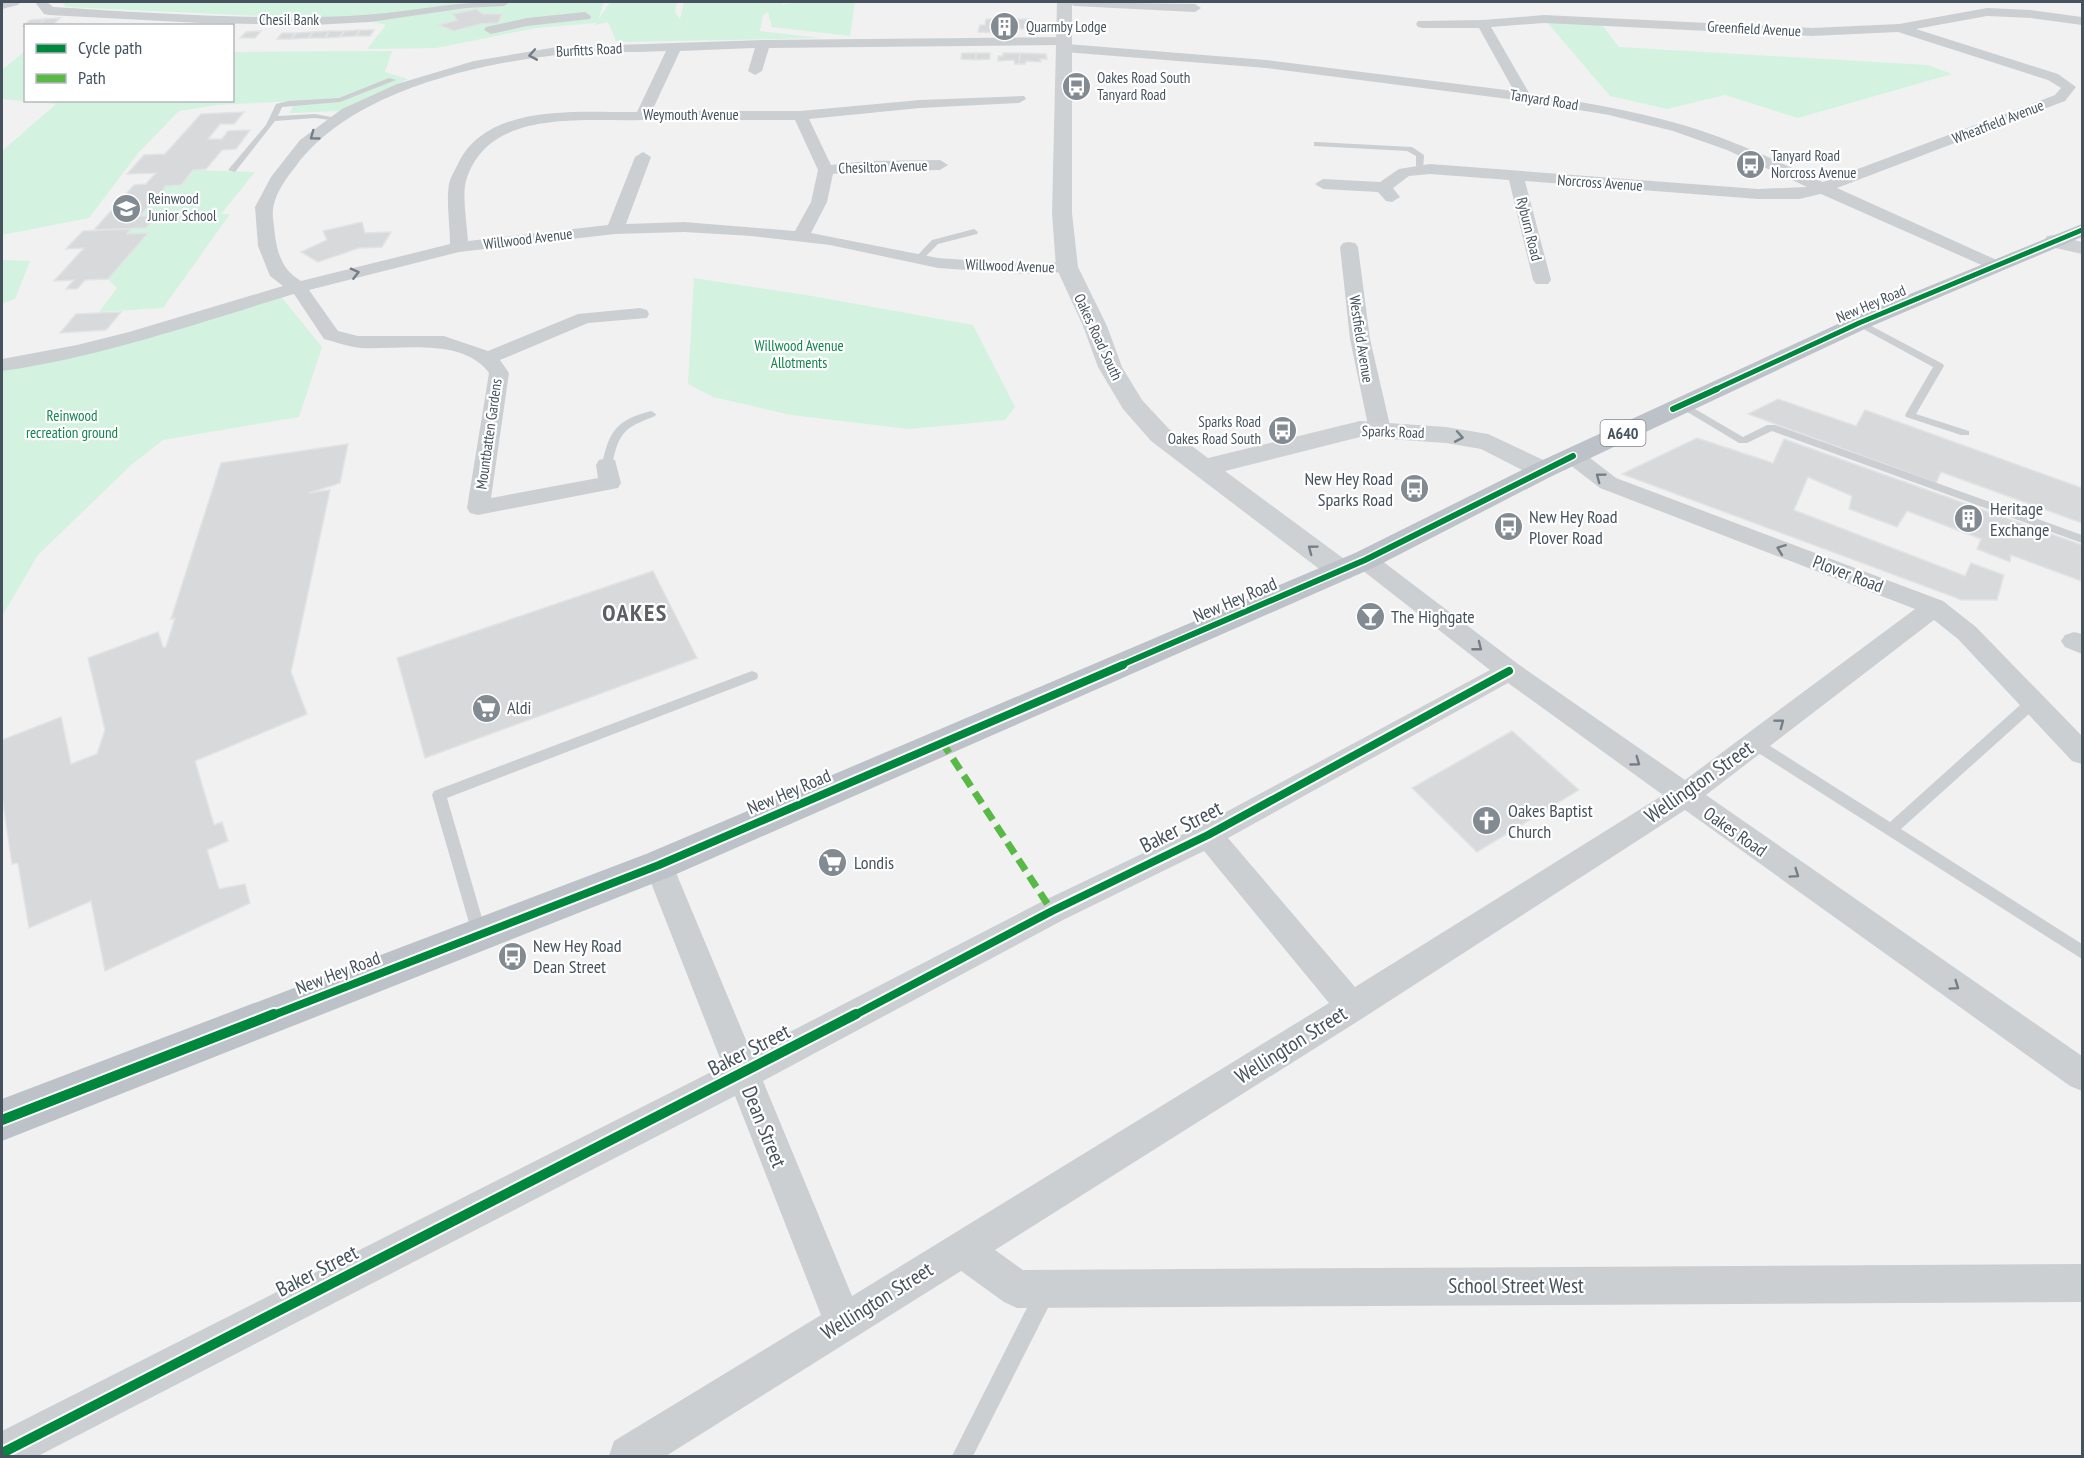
<svg xmlns="http://www.w3.org/2000/svg" width="2084" height="1458" font-family="'PT Sans Narrow',sans-serif">
<rect width="100%" height="100%" fill="#f1f1f1"/>
<g fill="#d4f2e0">
<path d="M 62,2 L 604,2 L 598,20 L 610,2 L 677,2 L 675,12 L 680,19 L 684,2 L 785,2 L 780,5 L 798,2 L 855,2 L 850,36 L 772,27 L 768,12 L 763,15 L 760,31 L 821,38 L 620,42 L 622,41 L 616,41 L 608,22 L 595,25 L 596,23 L 536,28 L 436,48 L 367,49 L 386,25 L 348,17 L 284,17 L 66,7 Z"/>
<path d="M 1546,21 L 1602,25 L 1619,47 L 1928,65 L 1952,74 L 1798,118 L 1725,95 L 1667,109 L 1610,96 Z"/>
<path d="M 25,51 L 26,100 L 232,100 L 233,52 L 392,51 L 385,72 L 408,79 L 339,111 L 290,113 L 295,101 L 217,105 L 179,111 L 139,152 L 89,218 L 2,235 L 2,151 L 56,104 L 2,99 L 2,70 Z"/>
<path d="M 193,170 L 255,172 L 221,214 L 230,214 L 163,308 L 99,312 L 117,288 L 108,279 L 148,234 L 127,234 L 131,229 L 146,228 L 155,216 L 140,216 L 166,186 Z"/>
<path d="M 2,260 L 30,261 L 15,299 L 2,304 Z"/>
<path d="M 694,278 L 812,296 L 973,325 L 1015,407 L 1005,420 L 909,429 L 791,415 L 713,397 L 688,384 Z"/>
<path d="M 278,293 L 322,347 L 299,417 L 163,440 L 131,465 L 38,555 L 2,616 L 2,365 L 77,351 Z"/>
</g>
<g fill="#d8d9db" stroke="#e2e3e4" stroke-width="1.5">
<path d="M 476,9 L 483,14 L 502,14 L 498,23 L 480,24 L 454,31 L 439,25 L 457,20 L 453,14 Z"/>
<path d="M 60,18 L 53,25 L 38,26 L 45,19 Z"/>
<path d="M 45,19 L 38,26 L 23,26 L 30,20 Z"/>
<path d="M 986,19 L 1032,19 L 1032,24 L 1031,29 L 1006,29 L 1005,33 L 978,32 L 980,25 L 985,25 Z"/>
<path d="M 360,30 L 374,30 L 370,36 L 356,36 Z"/>
<path d="M 360,30 L 356,36 L 339,37 L 345,31 Z"/>
<path d="M 261,31 L 255,38 L 240,38 L 246,32 Z"/>
<path d="M 329,31 L 345,31 L 339,37 L 325,38 Z"/>
<path d="M 329,31 L 325,38 L 308,38 L 313,32 Z"/>
<path d="M 313,32 L 308,38 L 291,39 L 296,33 Z"/>
<path d="M 282,33 L 296,33 L 291,39 L 277,39 Z"/>
<path d="M 962,53 L 976,53 L 976,60 L 961,59 Z"/>
<path d="M 976,53 L 990,53 L 990,59 L 976,60 Z"/>
<path d="M 1003,53 L 1020,53 L 1019,64 L 1015,64 L 1014,60 L 998,61 L 998,56 L 1003,56 Z"/>
<path d="M 1020,53 L 1046,54 L 1047,59 L 1040,59 L 1041,62 L 1026,61 L 1025,64 L 1019,64 Z"/>
<path d="M 244,112 L 234,124 L 220,124 L 208,139 L 222,139 L 228,131 L 250,130 L 236,149 L 222,150 L 206,169 L 193,170 L 181,185 L 166,186 L 140,216 L 156,216 L 146,228 L 94,230 L 134,185 L 146,184 L 156,173 L 127,174 L 144,155 L 165,154 L 201,114 Z"/>
<path d="M 362,222 L 365,233 L 391,232 L 382,247 L 359,248 L 318,262 L 301,252 L 327,240 L 323,231 Z"/>
<path d="M 131,229 L 127,234 L 148,233 L 108,279 L 85,280 L 77,289 L 66,289 L 74,280 L 54,281 L 84,248 L 66,249 L 83,231 Z"/>
<path d="M 121,312 L 106,330 L 60,333 L 76,314 Z"/>
<path d="M 1778,399 L 1856,426 L 1865,410 L 2082,488 L 2082,523 L 1941,472 L 1936,483 L 1748,414 Z"/>
<path d="M 1697,438 L 1773,463 L 1784,439 L 2082,545 L 2081,581 L 2011,555 L 2010,562 L 1977,549 L 1981,539 L 1907,511 L 1897,527 L 1849,509 L 1852,496 L 1808,477 L 1794,510 L 1965,576 L 1971,563 L 2004,575 L 1997,600 L 1962,600 L 1622,474 Z"/>
<path d="M 348,444 L 340,483 L 309,493 L 330,490 L 291,672 L 307,714 L 195,761 L 214,825 L 222,822 L 228,841 L 207,850 L 219,889 L 245,884 L 250,903 L 105,971 L 91,901 L 29,928 L 18,863 L 12,864 L 2,796 L 2,740 L 61,717 L 71,764 L 97,754 L 105,730 L 88,658 L 158,632 L 163,647 L 166,647 L 175,618 L 171,619 L 221,463 Z"/>
<path d="M 653,571 L 697,658 L 425,758 L 397,658 Z"/>
<path d="M 1512,731 L 1579,790 L 1477,852 L 1412,788 Z"/>
</g>
<g fill="none" stroke-linecap="round" stroke-linejoin="round">
<g fill="#cccfd2" fill-rule="evenodd">
<path d="M 389,78 L 396,80 L 340,102 L 282,107 L 278,116 L 315,114 L 342,119 L 338,121 L 315,118 L 275,121 L 235,172 L 228,170 L 266,125 L 276,104 L 288,101 L 339,98 Z"/>
<path d="M 1317,142 L 1412,147 L 1424,155 L 1423,171 L 1416,173 L 1416,156 L 1407,151 L 1314,146 L 1314,142 Z"/>
<path d="M 974,229 L 978,232 L 977,234 L 938,244 L 921,261 L 914,259 L 932,240 Z"/>
<path d="M 1856,321 L 1862,321 L 1943,364 L 1944,366 L 1916,414 L 1969,431 L 1969,435 L 1961,435 L 1906,417 L 1905,415 L 1933,367 L 1856,325 Z"/>
<path d="M 1683,402 L 1743,437 L 1767,425 L 1775,425 L 2082,535 L 2082,543 L 1772,431 L 1747,443 L 1739,443 L 1679,407 L 1679,403 Z"/>
<path d="M 651,411 L 656,414 L 655,416 C 624,428 619,432 612,465 L 611,467 L 603,467 L 602,465 C 609,430 617,420 651,411 Z"/>
<path d="M 752,671 L 757,673 L 758,676 L 757,679 L 447,798 L 487,935 L 484,940 L 479,942 L 474,940 L 432,795 L 434,791 Z"/>
<path d="M 2034,696 L 2041,701 L 2039,705 L 1901,829 L 2082,944 L 2082,959 L 1749,747 L 1747,743 L 1749,739 L 1759,739 L 1890,822 L 2029,697 Z"/>
<path d="M 1046,1281 L 1053,1284 L 1056,1291 L 1053,1298 L 973,1456 L 952,1456 L 1039,1284 Z"/>
</g>
<g fill="#cccfd2" fill-rule="evenodd">
<path d="M 35,2 L 47,2 L 53,7 C 151,13 249,20 348,16 C 402,14 456,0 510,2 L 504,6 L 466,8 L 370,22 L 313,25 L 200,23 L 49,15 L 44,14 Z"/>
<path d="M 1068,2 L 1195,4 L 1201,8 L 1195,12 L 1074,6 Z"/>
<path d="M 1987,8 L 2031,10 L 2082,17 L 2082,25 L 2031,18 L 1987,16 L 1916,29 L 2058,74 L 2076,87 L 2065,101 L 1837,188 L 2001,262 L 2004,266 L 2001,270 L 1995,271 L 1821,194 L 1799,199 L 1758,199 L 1525,181 L 1551,280 L 1548,284 L 1536,284 L 1533,280 L 1509,180 L 1430,174 L 1409,176 L 1393,188 L 1400,197 L 1392,202 L 1386,201 L 1378,192 L 1323,189 L 1315,184 L 1323,179 L 1380,182 L 1399,169 L 1430,164 L 1758,189 L 1807,187 L 1727,150 L 1673,131 L 1609,115 L 1524,101 L 1266,68 L 1064,52 L 1057,48 L 1059,45 L 769,48 L 762,71 L 755,75 L 748,71 L 755,48 L 680,51 L 652,111 L 800,111 L 920,100 L 1024,96 L 1026,99 L 1019,103 L 920,108 L 809,119 L 831,165 L 867,161 L 940,160 L 948,165 L 940,170 L 867,171 L 833,174 L 827,202 L 811,233 L 938,258 L 1024,264 L 1067,262 L 1073,263 L 1076,267 L 1073,271 L 1067,272 L 1024,274 L 938,268 L 830,245 L 752,236 L 684,232 L 615,234 L 459,252 L 309,290 L 338,331 L 358,336 L 444,336 L 488,351 L 578,314 L 640,308 L 647,310 L 649,314 L 647,318 L 588,323 L 500,360 L 509,373 L 491,498 L 598,478 L 596,465 L 599,460 L 607,458 L 615,460 L 621,483 L 618,488 L 478,515 L 470,513 L 467,508 L 489,373 C 463,337 400,350 361,348 C 349,347 336,342 324,339 L 294,294 C 198,323 101,357 2,371 L 2,359 L 77,345 L 129,332 L 283,286 L 270,276 L 258,246 L 255,207 L 271,177 L 300,140 L 342,109 L 397,84 L 474,61 L 557,47 L 763,40 L 1064,37 L 1071,41 L 1067,44 L 1266,60 L 1514,91 L 1479,28 L 1423,28 L 1418,27 L 1416,24 L 1418,21 L 1483,20 L 1544,15 L 1812,28 L 1899,24 ZM 1544,23 L 1812,36 L 1898,32 L 2048,80 L 2061,88 L 2055,95 L 1823,182 C 1777,161 1731,139 1683,125 C 1632,110 1581,102 1529,93 L 1491,27 ZM 666,51 L 637,112 C 580,113 487,102 458,164 C 455,170 450,178 449,184 C 446,203 450,225 450,244 L 301,281 C 277,267 276,244 273,218 C 271,199 284,181 296,166 C 350,93 470,65 557,55 C 592,51 630,53 666,51 ZM 642,120 L 795,120 L 818,170 L 811,202 L 795,231 L 684,222 L 626,224 L 651,157 L 643,152 L 635,157 L 608,225 L 468,241 C 467,225 462,195 466,181 C 488,108 582,122 642,120 Z"/>
<path d="M 585,12 L 591,16 L 590,19 L 527,26 L 491,34 L 484,30 L 486,27 L 527,18 Z"/>
<path d="M 1349,242 L 1355,243 L 1358,247 L 1370,339 L 1391,430 L 1387,434 L 1380,436 L 1373,434 L 1369,430 L 1350,339 L 1340,247 L 1343,243 Z"/>
<path d="M 1573,449 L 1581,451 L 1616,478 L 1943,601 L 1976,627 L 2082,736 L 2082,764 L 2072,761 L 1958,639 L 1934,620 L 1706,795 L 2082,1056 L 2082,1091 L 2070,1086 L 1685,810 L 1363,1018 L 995,1250 L 1023,1270 L 2082,1264 L 2082,1302 L 1017,1308 L 1004,1302 L 961,1271 L 666,1456 L 609,1456 L 614,1441 L 821,1315 L 735,1096 L 38,1456 L 2,1456 L 2,1431 L 723,1066 L 644,865 L 649,856 L 659,853 L 669,856 L 751,1052 L 1041,902 L 1198,827 L 1490,670 L 1357,566 L 1353,560 L 1357,554 L 1365,552 L 1373,554 L 1518,664 L 1685,780 L 1915,609 L 1600,488 L 1565,461 L 1562,456 L 1565,451 ZM 1508,683 L 1663,795 L 1355,987 L 1228,838 ZM 1204,851 L 1329,1003 L 852,1296 L 763,1081 L 1063,920 Z"/>
<path d="M 2074,632 L 2082,634 L 2082,654 L 2065,647 L 2061,641 L 2065,635 Z"/>
</g>
<g fill="#cdd1d4" fill-rule="evenodd">
<path d="M 2,2 L 21,2 L 18,5 L 2,9 Z"/>
<path d="M 1057,2 L 1072,2 L 1072,213 L 1078,267 L 1107,326 L 1122,367 L 1142,400 L 1169,429 L 1208,458 L 1360,421 L 1446,427 L 1488,434 L 1552,464 L 1556,470 L 1552,476 L 1543,478 L 1534,476 L 1481,449 L 1446,443 L 1360,437 L 1225,471 L 1351,564 L 1356,571 L 1351,578 L 1341,581 L 1331,578 L 1151,441 L 1123,409 L 1098,367 L 1083,326 L 1056,267 L 1052,213 Z"/>
<path d="M 2055,235 L 2082,242 L 2082,254 L 2047,246 L 2044,241 L 2047,236 Z"/>
</g>
<path fill="#bcc2c7" fill-rule="evenodd" d="M 2082,224 L 2082,237 L 1867,328 L 1552,476 L 1375,567 L 672,876 L 2,1141 L 2,1099 L 646,854 L 1355,553 L 1534,464 L 1851,318 Z"/>
<path stroke="#58b947" stroke-width="7" stroke-dasharray="13 7" stroke-linecap="butt" d="M 942,742 L 1052,911"/>
<defs>
<path id="cycleway-far3" d="M 1714,390 L 1859,323 L 2082,230"/>
<g id="cycleway-far2">
<path d="M 1673,409 L 1717,389"/>
<path d="M 1119,666 L 1365,560 L 1573,456"/>
</g>
<g id="cycleway-far1">
<path d="M 271,1016 L 659,865 L 1123,665"/>
<path d="M 853,1016 L 1052,911 L 1208,835 L 1509,671"/>
</g>
<g id="cycleway">
<path d="M 2,1120 L 274,1014"/>
<path d="M 2,1453 L 856,1014"/>
</g>
</defs>
<use href="#cycleway-far3" stroke="#fff" stroke-width="8"/>
<use href="#cycleway-far2" stroke="#fff" stroke-width="9"/>
<use href="#cycleway-far1" stroke="#fff" stroke-width="12"/>
<use href="#cycleway" stroke="#fff" stroke-width="14"/>
<use href="#cycleway-far3" stroke="#00873e" stroke-width="5"/>
<use href="#cycleway-far2" stroke="#00873e" stroke-width="6"/>
<use href="#cycleway-far1" stroke="#00873e" stroke-width="8"/>
<use href="#cycleway" stroke="#00873e" stroke-width="10"/>
</g>
<defs><path id="oneway-chevron" d="M-2-3.5L2.5 0L-2 3.5" fill="none" stroke-width="1.6" stroke-linecap="round" stroke-linejoin="round" transform="scale(1.5)"/></defs>
<g stroke="#757e87">
<use href="#oneway-chevron" transform="translate(533 55) rotate(170)"/>
<use href="#oneway-chevron" transform="translate(314 136) rotate(144)"/>
<use href="#oneway-chevron" transform="translate(355 273) rotate(-14)"/>
<use href="#oneway-chevron" transform="translate(1600 477) rotate(-143)"/>
<use href="#oneway-chevron" transform="translate(1781 549) rotate(-159)"/>
<use href="#oneway-chevron" transform="translate(1478 647) rotate(38)"/>
<use href="#oneway-chevron" transform="translate(1780 723) rotate(-37)"/>
<use href="#oneway-chevron" transform="translate(1636 762) rotate(36)"/>
<use href="#oneway-chevron" transform="translate(1795 874) rotate(35)"/>
<use href="#oneway-chevron" transform="translate(1955 986) rotate(35)"/>
</g>
<g stroke="#757f88">
<use href="#oneway-chevron" transform="translate(1459 437) rotate(10)"/>
<use href="#oneway-chevron" transform="translate(1312 549) rotate(-143)"/>
</g>
<defs>
<symbol id="building-disc" viewBox="-11 -11 22 22"><circle r="9.5" fill="#828a92" stroke="#fff"/><path d="M-4-6H4V6H1V3H-1V6H-4ZM-2.5-4.3h1.7v1.8h-1.7ZM.8-4.3h1.7v1.8H.8ZM-2.5-1h1.7V.8h-1.7ZM.8-1h1.7V.8H.8Z" fill="#fff"/></symbol>
<symbol id="bus-disc" viewBox="-11 -11 22 22"><circle r="9.5" fill="#828a92" stroke="#fff"/><path d="M-5-6H5V4H4V6H2V4H-2V6H-4V4H-5ZM-3.5-4V0h7V-4ZM-3.5 1.2v1.5H-2V1.2ZM2 1.2v1.5H3.5V1.2Z" fill="#fff"/></symbol>
<symbol id="school-disc" viewBox="-11 -11 22 22"><circle r="9.5" fill="#828a92" stroke="#fff"/><path d="M0-5L7-2L0 1L-7-2ZM-4 1L0 2.5L4 1V4Q0 6-4 4Z" fill="#fff"/></symbol>
<symbol id="bar-disc" viewBox="-11 -11 22 22"><circle r="9.5" fill="#828a92" stroke="#fff"/><path d="M-6-5H6L.8 .8V4.5H3.5V6h-7V4.5H-.8V.8Z" fill="#fff"/></symbol>
<symbol id="supermarket-disc" viewBox="-11 -11 22 22"><circle r="9.5" fill="#828a92" stroke="#fff"/><path d="M-6-5.5h2.5l.6 2H6L4.5 2H-2.5L-4.4-4H-6ZM-1.5 3.2a1.3 1.3 0 1 0 .1 0ZM3 3.2a1.3 1.3 0 1 0 .1 0Z" fill="#fff"/></symbol>
<symbol id="church-disc" viewBox="-11 -11 22 22"><circle r="9.5" fill="#828a92" stroke="#fff"/><path d="M-1.2-6h2.4v3.5h3.3v2.4h-3.3V6h-2.4V-.1h-3.3v-2.4h3.3Z" fill="#fff"/></symbol>
</defs>
<g fill-rule="evenodd">
<use href="#building-disc" x="988" y="10" width="33" height="33"/>
<use href="#bus-disc" x="1060" y="70" width="33" height="33"/>
<use href="#bus-disc" x="1734" y="148" width="33" height="33"/>
<use href="#school-disc" x="110" y="192" width="33" height="33"/>
<use href="#bus-disc" x="1266" y="414" width="33" height="33"/>
<use href="#bus-disc" x="1398" y="472" width="33" height="33"/>
<use href="#building-disc" x="1952" y="502" width="33" height="33"/>
<use href="#bus-disc" x="1492" y="510" width="33" height="33"/>
<use href="#bar-disc" x="1354" y="600" width="33" height="33"/>
<use href="#supermarket-disc" x="470" y="692" width="33" height="33"/>
<use href="#church-disc" x="1470" y="804" width="33" height="33"/>
<use href="#supermarket-disc" x="816" y="846" width="33" height="33"/>
<use href="#bus-disc" x="496" y="940" width="33" height="33"/>
</g>
<g text-anchor="middle" stroke-width="4.5" stroke-linejoin="round" paint-order="stroke">
<g font-size="15" fill="#46535f" stroke="#fff">
<text x="289" y="25">Chesil Bank</text>
<text transform="translate(1754 29) rotate(3)" y="5">Greenfield Avenue</text>
<text transform="translate(589 50) rotate(-3)" y="5">Burfitts Road</text>
<text transform="translate(1544 100) rotate(9)" y="5">Tanyard Road</text>
<text x="691" y="120">Weymouth Avenue</text>
<text transform="translate(1998 122) rotate(-21)" y="5">Wheatfield Avenue</text>
<text transform="translate(883 167) rotate(-2)" y="5">Chesilton Avenue</text>
<text transform="translate(1600 183) rotate(4)" y="5">Norcross Avenue</text>
<text transform="translate(1529 229) rotate(76)" y="5">Ryburn Road</text>
<text transform="translate(528 239) rotate(-7)" y="5">Willwood Avenue</text>
<text transform="translate(1010 266) rotate(2)" y="5">Willwood Avenue</text>
<text transform="translate(1871 304) rotate(-23)" y="5">New Hey Road</text>
<text transform="translate(1098 337) rotate(65)" y="5">Oakes Road South</text>
<text transform="translate(1361 339) rotate(81)" y="5">Westfield Avenue</text>
<text transform="translate(1393 432) rotate(2)" y="5">Sparks Road</text>
<text transform="translate(489 434) rotate(-82)" y="5">Mountbatten Gardens</text>
</g>
<g font-size="15" fill="#46535f" stroke="#fff" text-anchor="start">
<text x="1026" y="32">Quarmby Lodge</text>
<text x="1097" y="83">Oakes Road South<tspan x="1097" dy="17">Tanyard Road</tspan></text>
<text x="1771" y="161">Tanyard Road<tspan x="1771" dy="17">Norcross Avenue</tspan></text>
<text x="148" y="204">Reinwood<tspan x="148" dy="17">Junior School</tspan></text>
<text x="1261" y="427" text-anchor="end">Sparks Road<tspan x="1261" dy="17">Oakes Road South</tspan></text>
</g>
<g font-size="15" fill="#11864d" stroke="#fff">
<text x="799" y="351">Willwood Avenue<tspan x="799" dy="17">Allotments</tspan></text>
<text x="72" y="421">Reinwood<tspan x="72" dy="17">recreation ground</tspan></text>
</g>
<rect fill="#fff" stroke="#7e878f" stroke-width="1.5" x="1600.5" y="420" width="45" height="26" rx="4.5"/>
<g font-size="16" font-weight="bold" fill="#46535f">
<text x="1623" y="439">A640</text>
</g>
<g font-size="18" fill="#46535f" stroke="#fff" text-anchor="start">
<text x="1393" y="485" text-anchor="end">New Hey Road<tspan x="1393" dy="21">Sparks Road</tspan></text>
<text x="1990" y="515">Heritage<tspan x="1990" dy="21">Exchange</tspan></text>
<text x="1529" y="523">New Hey Road<tspan x="1529" dy="21">Plover Road</tspan></text>
<text x="1391" y="623">The Highgate</text>
<text x="507" y="714">Aldi</text>
<text x="1508" y="817">Oakes Baptist<tspan x="1508" dy="21">Church</tspan></text>
<text x="854" y="869">Londis</text>
<text x="533" y="952">New Hey Road<tspan x="533" dy="21">Dean Street</tspan></text>
</g>
<g font-size="18" fill="#46535f" stroke="#fff">
<text transform="translate(1848 574) rotate(21)" y="6">Plover Road</text>
<text transform="translate(1235 600) rotate(-23)" y="6">New Hey Road</text>
<text transform="translate(789 792) rotate(-23)" y="6">New Hey Road</text>
<text transform="translate(1735 832) rotate(35)" y="6">Oakes Road</text>
<text transform="translate(338 973) rotate(-21)" y="6">New Hey Road</text>
</g>
<g font-size="21" fill="#46535f" stroke="#fff">
<text transform="translate(1699 782) rotate(-35)" y="7">Wellington Street</text>
<text transform="translate(1181 827) rotate(-27)" y="7">Baker Street</text>
<text transform="translate(1291 1045) rotate(-32)" y="7">Wellington Street</text>
<text transform="translate(749 1050) rotate(-27)" y="7">Baker Street</text>
<text transform="translate(764 1127) rotate(68)" y="7">Dean Street</text>
<text transform="translate(317 1271) rotate(-27)" y="7">Baker Street</text>
<text x="1516" y="1293">School Street West</text>
<text transform="translate(877 1301) rotate(-32)" y="7">Wellington Street</text>
</g>
<g font-size="24" font-weight="bold" letter-spacing="1.5" fill="#5c6065" stroke="#fff">
<text x="635" y="621">OAKES</text>
</g>
</g>
<rect width="2084" height="1458" fill="none" stroke="#46535f" stroke-width="6"/>
<rect x="24" y="24" width="210" height="78" fill="#ffffff" stroke="#b5babf" stroke-width="1.5"/>
<rect x="36" y="44" width="30" height="9" fill="#00873e" stroke="#b5babf" stroke-width="1.5"/>
<text x="78" y="54" font-size="18" fill="#46535f">Cycle path</text>
<rect x="36" y="74" width="30" height="9" fill="#58b947" stroke="#b5babf" stroke-width="1.5"/>
<text x="78" y="84" font-size="18" fill="#46535f">Path</text>
</svg>
